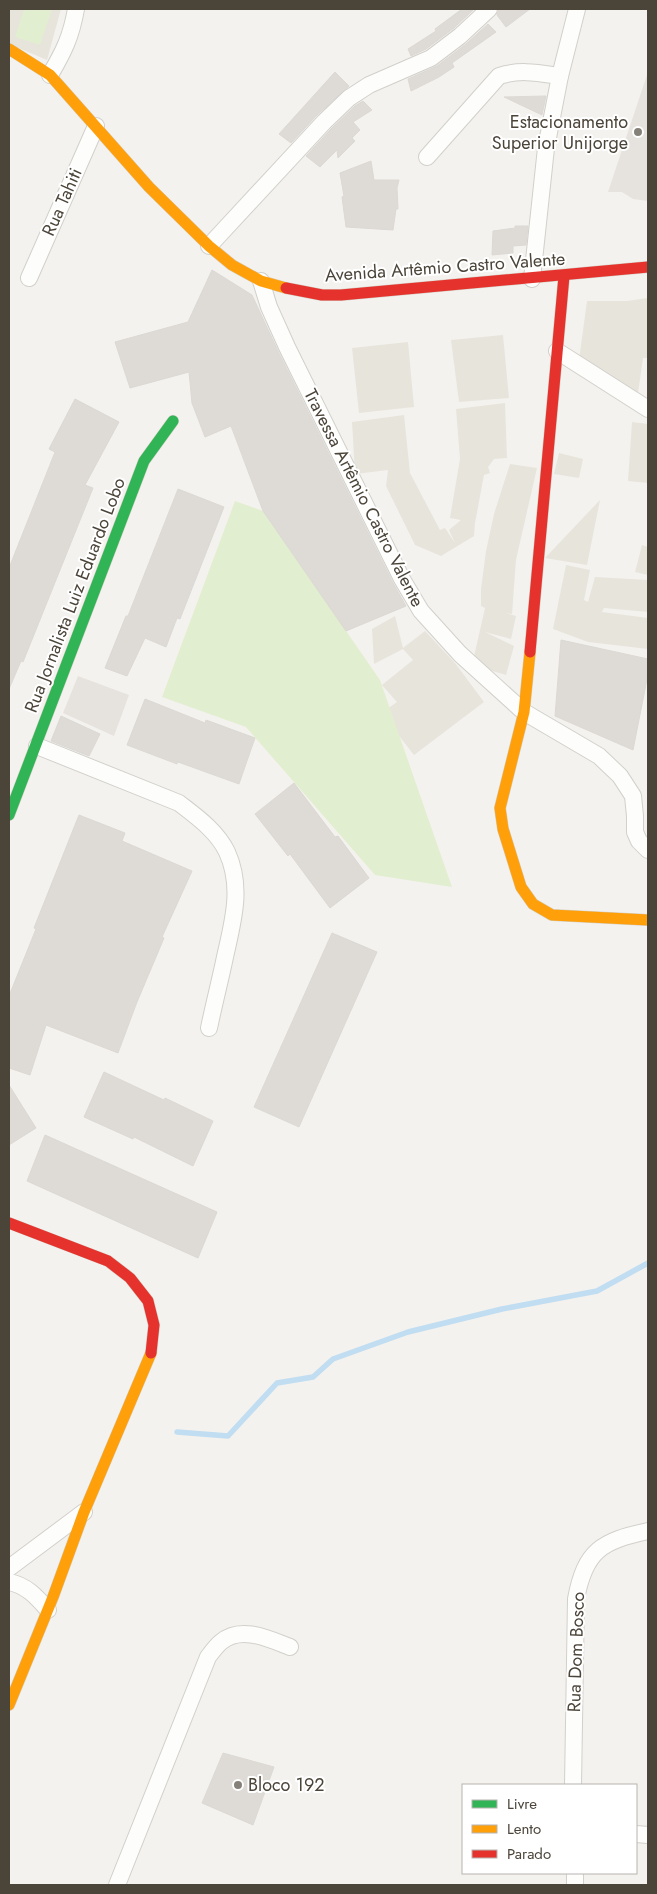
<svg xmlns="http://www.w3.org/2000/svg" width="657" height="1894" font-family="Jost,sans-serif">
<rect width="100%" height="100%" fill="#f4f2ee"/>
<g fill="#e7e4dc">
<path d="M 9,9 L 61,9 L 47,60 L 9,44 Z"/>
<path d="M 648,298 L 648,358 L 643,358 L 638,393 L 579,360 L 587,301 L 627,301 Z"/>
<path d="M 503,335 L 509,398 L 459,402 L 451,340 Z"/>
<path d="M 408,342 L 414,407 L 359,413 L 352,348 Z"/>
<path d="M 505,403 L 507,458 L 494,459 L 488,467 L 490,473 L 484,475 L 475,523 L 474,536 L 441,556 L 415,545 L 386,486 L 388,470 L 355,474 L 352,422 L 404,415 L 410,473 L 440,530 L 445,528 L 455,543 L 449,530 L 461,520 L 450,518 L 460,459 L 456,409 Z"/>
<path d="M 632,422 L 648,424 L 648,483 L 628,481 Z"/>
<path d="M 559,453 L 583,459 L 579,478 L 554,474 Z"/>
<path d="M 510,464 L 537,468 L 516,560 L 512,614 L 505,613 L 516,616 L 511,639 L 485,632 L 514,646 L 506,675 L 472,665 L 485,608 L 481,606 L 481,589 L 486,551 L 494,514 Z"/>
<path d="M 600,500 L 587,565 L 545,558 Z"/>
<path d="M 642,545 L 648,547 L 648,575 L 635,572 Z"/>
<path d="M 566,565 L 590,570 L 584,600 L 588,602 L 595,577 L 648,580 L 648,612 L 604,608 L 602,612 L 648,618 L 648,649 L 588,642 L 553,629 Z"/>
<path d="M 395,616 L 403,648 L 425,631 L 455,663 L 484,702 L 414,755 L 400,737 L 384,711 L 397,702 L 382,685 L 413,660 L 403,649 L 374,664 L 372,629 Z"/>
</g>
<g fill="#e1eecf">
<path d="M 24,9 L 52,9 L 40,45 L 15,37 Z"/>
<path d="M 235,501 L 263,511 L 380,680 L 452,887 L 375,875 L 246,727 L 162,697 Z"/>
</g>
<g fill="#e6e3df">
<path d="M 648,72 L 648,201 L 633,199 L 622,192 L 608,192 Z"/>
<path d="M 78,676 L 129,695 L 114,736 L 63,713 Z"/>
</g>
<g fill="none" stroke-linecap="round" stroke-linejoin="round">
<path stroke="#c0ddf1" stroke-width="5.5" d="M 177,1432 L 228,1436 L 277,1383 L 313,1377 L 333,1359 L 408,1332 L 502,1309 L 597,1291 L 648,1263"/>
</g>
<g fill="#dedbd6" stroke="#dcd9d4">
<path d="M 462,9 L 473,10 L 454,28 L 426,49 L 411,56 L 408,49 L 436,31 L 435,29 Z"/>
<path d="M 499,9 L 530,9 L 506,27 L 497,15 Z"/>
<path d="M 488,24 L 496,32 L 452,63 L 454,67 L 439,77 L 411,91 L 408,79 L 437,66 L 466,44 Z"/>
<path d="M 335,72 L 349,86 L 317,115 L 291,143 L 279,134 Z"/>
<path d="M 546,96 L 542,115 L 504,97 Z"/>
<path d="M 363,101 L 372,110 L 353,122 L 360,130 L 352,138 L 355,141 L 338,158 L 337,150 L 320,167 L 306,156 L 331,129 L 355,106 Z"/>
<path d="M 371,161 L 374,180 L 399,180 L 397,188 L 398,209 L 396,209 L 393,230 L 346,227 L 342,197 L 344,196 L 340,173 Z"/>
<path d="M 515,226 L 528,226 L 526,245 L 513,246 L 513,253 L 492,255 L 493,231 L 515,228 Z"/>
<path d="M 212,270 L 252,295 L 278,351 L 393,583 L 406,606 L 346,631 L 263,511 L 231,426 L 205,437 L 192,403 L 189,372 L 130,388 L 115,342 L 188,322 Z"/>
<path d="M 75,399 L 119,422 L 85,485 L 93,488 L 23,662 L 21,661 L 9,689 L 9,568 L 55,452 L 49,449 Z"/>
<path d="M 178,489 L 224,507 L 180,619 L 177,618 L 166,647 L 145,638 L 127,676 L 105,668 L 126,616 L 128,616 Z"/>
<path d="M 561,640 L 648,659 L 648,674 L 633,750 L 555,716 Z"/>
<path d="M 145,699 L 205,723 L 206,720 L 255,738 L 239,784 L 178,762 L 177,764 L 127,745 Z"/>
<path d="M 61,716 L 100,734 L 89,756 L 51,741 Z"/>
<path d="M 294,783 L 335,837 L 338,836 L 369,878 L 330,908 L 290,854 L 288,856 L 255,814 Z"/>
<path d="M 79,815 L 125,833 L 122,841 L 192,871 L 162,937 L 164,938 L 137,1002 L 118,1053 L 46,1025 L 30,1075 L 9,1068 L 9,996 L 36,929 L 34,928 Z"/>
<path d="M 332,933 L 377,952 L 299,1127 L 254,1107 Z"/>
<path d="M 104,1072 L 164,1100 L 165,1098 L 213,1121 L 193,1166 L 134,1137 L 133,1139 L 84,1117 Z"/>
<path d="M 9,1085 L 36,1128 L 9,1145 Z"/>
<path d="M 45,1135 L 217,1212 L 198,1258 L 27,1181 Z"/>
<path d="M 223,1753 L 274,1767 L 253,1825 L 202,1803 Z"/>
</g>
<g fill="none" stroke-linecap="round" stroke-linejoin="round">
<defs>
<g id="street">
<path d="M 50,75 C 64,51 71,37 76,9"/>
<path d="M 427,157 L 499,76 C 520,69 539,73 560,76"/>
<path d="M 209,246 L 324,122 L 349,98 L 369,85 L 431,58 L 460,36 L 489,9"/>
<path d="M 29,278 L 96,126"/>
<path d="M 532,279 L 546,148 L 560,76 L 577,9"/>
<path d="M 261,281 L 269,307 L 287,347 L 402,579 L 421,611 L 460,654 L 524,712 L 599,756 L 620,776 L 633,796 L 635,816 L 635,832 L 639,841 L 648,850"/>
<path d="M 557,351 L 648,409"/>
<path d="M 37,746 L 179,803 C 197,817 217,831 227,852 C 243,887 233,921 225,957 C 220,981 214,1004 209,1028"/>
<path d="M 9,1568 L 84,1512"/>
<path d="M 9,1582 C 26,1585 37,1597 48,1610"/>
<path d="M 573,1785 L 576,1599 C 585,1550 602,1541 648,1531"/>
<path d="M 636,1834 L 648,1835"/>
<path d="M 575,1873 L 575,1885"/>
<path d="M 117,1885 L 208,1657 C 212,1652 216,1646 221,1642 C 241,1625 269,1639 290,1647"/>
</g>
<path id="fast" d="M 9,815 L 144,461 L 173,421"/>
<g id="slow">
<path d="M 9,49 L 50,75 L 149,187 L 209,246 L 232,265 L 261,281 L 286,288"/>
<path d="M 530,652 L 524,712 L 500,808 L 503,829 L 521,887 L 533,904 L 552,915 L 648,920"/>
<path d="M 9,1705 L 53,1597 L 84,1512 L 151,1353"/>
</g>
<g id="jam">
<path d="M 286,288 L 322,295 L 341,295 L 648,267"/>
<path d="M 530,652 L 564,276"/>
<path d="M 9,1223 L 108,1261 L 130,1278 L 148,1301 L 154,1325 L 151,1353"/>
</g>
</defs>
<use href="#street" stroke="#d2d0cb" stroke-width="18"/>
<use href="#fast" stroke="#d3cfc5" stroke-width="12"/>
<use href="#slow" stroke="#d3cfc5" stroke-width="12"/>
<use href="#jam" stroke="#d3cfc5" stroke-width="12"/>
<use href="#street" stroke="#fdfdfc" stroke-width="16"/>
<use href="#fast" stroke="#30b455" stroke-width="11"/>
<use href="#slow" stroke="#ff9f0a" stroke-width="11"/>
<use href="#jam" stroke="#e5322d" stroke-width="11"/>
</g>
<g fill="#868178" stroke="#fff" stroke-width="2">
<circle cx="638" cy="132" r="5"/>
<circle cx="238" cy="1785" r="5"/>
</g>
<g text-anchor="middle" stroke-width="4" stroke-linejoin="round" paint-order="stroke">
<g font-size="18" fill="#4b4439" stroke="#fff" text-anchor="end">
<text x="628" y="128">Estacionamento<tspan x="628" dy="21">Superior Unijorge</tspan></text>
<text x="248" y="1791" text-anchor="start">Bloco 192</text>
</g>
<g font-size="18" fill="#4b4439" stroke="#fff">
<text transform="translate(62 202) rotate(-66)" y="6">Rua Tahiti</text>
<text transform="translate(445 267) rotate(-4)" y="6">Avenida Artêmio Castro Valente</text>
<text transform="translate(364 498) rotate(63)" y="6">Travessa Artêmio Castro Valente</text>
<text transform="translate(75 595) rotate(-69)" y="6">Rua Jornalista Luiz Eduardo Lobo</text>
<text transform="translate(576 1652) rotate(-88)" y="6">Rua Dom Bosco</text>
</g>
</g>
<rect width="657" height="1894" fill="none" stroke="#4b4439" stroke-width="20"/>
<rect x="462" y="1784" width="175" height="90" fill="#ffffff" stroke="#b7b4b0"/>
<rect x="472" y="1800" width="25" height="8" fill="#30b455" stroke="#b7b4b0"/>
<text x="507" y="1809" font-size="15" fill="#4b4439">Livre</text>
<rect x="472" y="1825" width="25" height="8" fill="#ff9f0a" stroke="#b7b4b0"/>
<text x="507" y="1834" font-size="15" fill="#4b4439">Lento</text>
<rect x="472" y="1850" width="25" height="8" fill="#e5322d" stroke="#b7b4b0"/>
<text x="507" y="1859" font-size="15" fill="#4b4439">Parado</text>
</svg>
